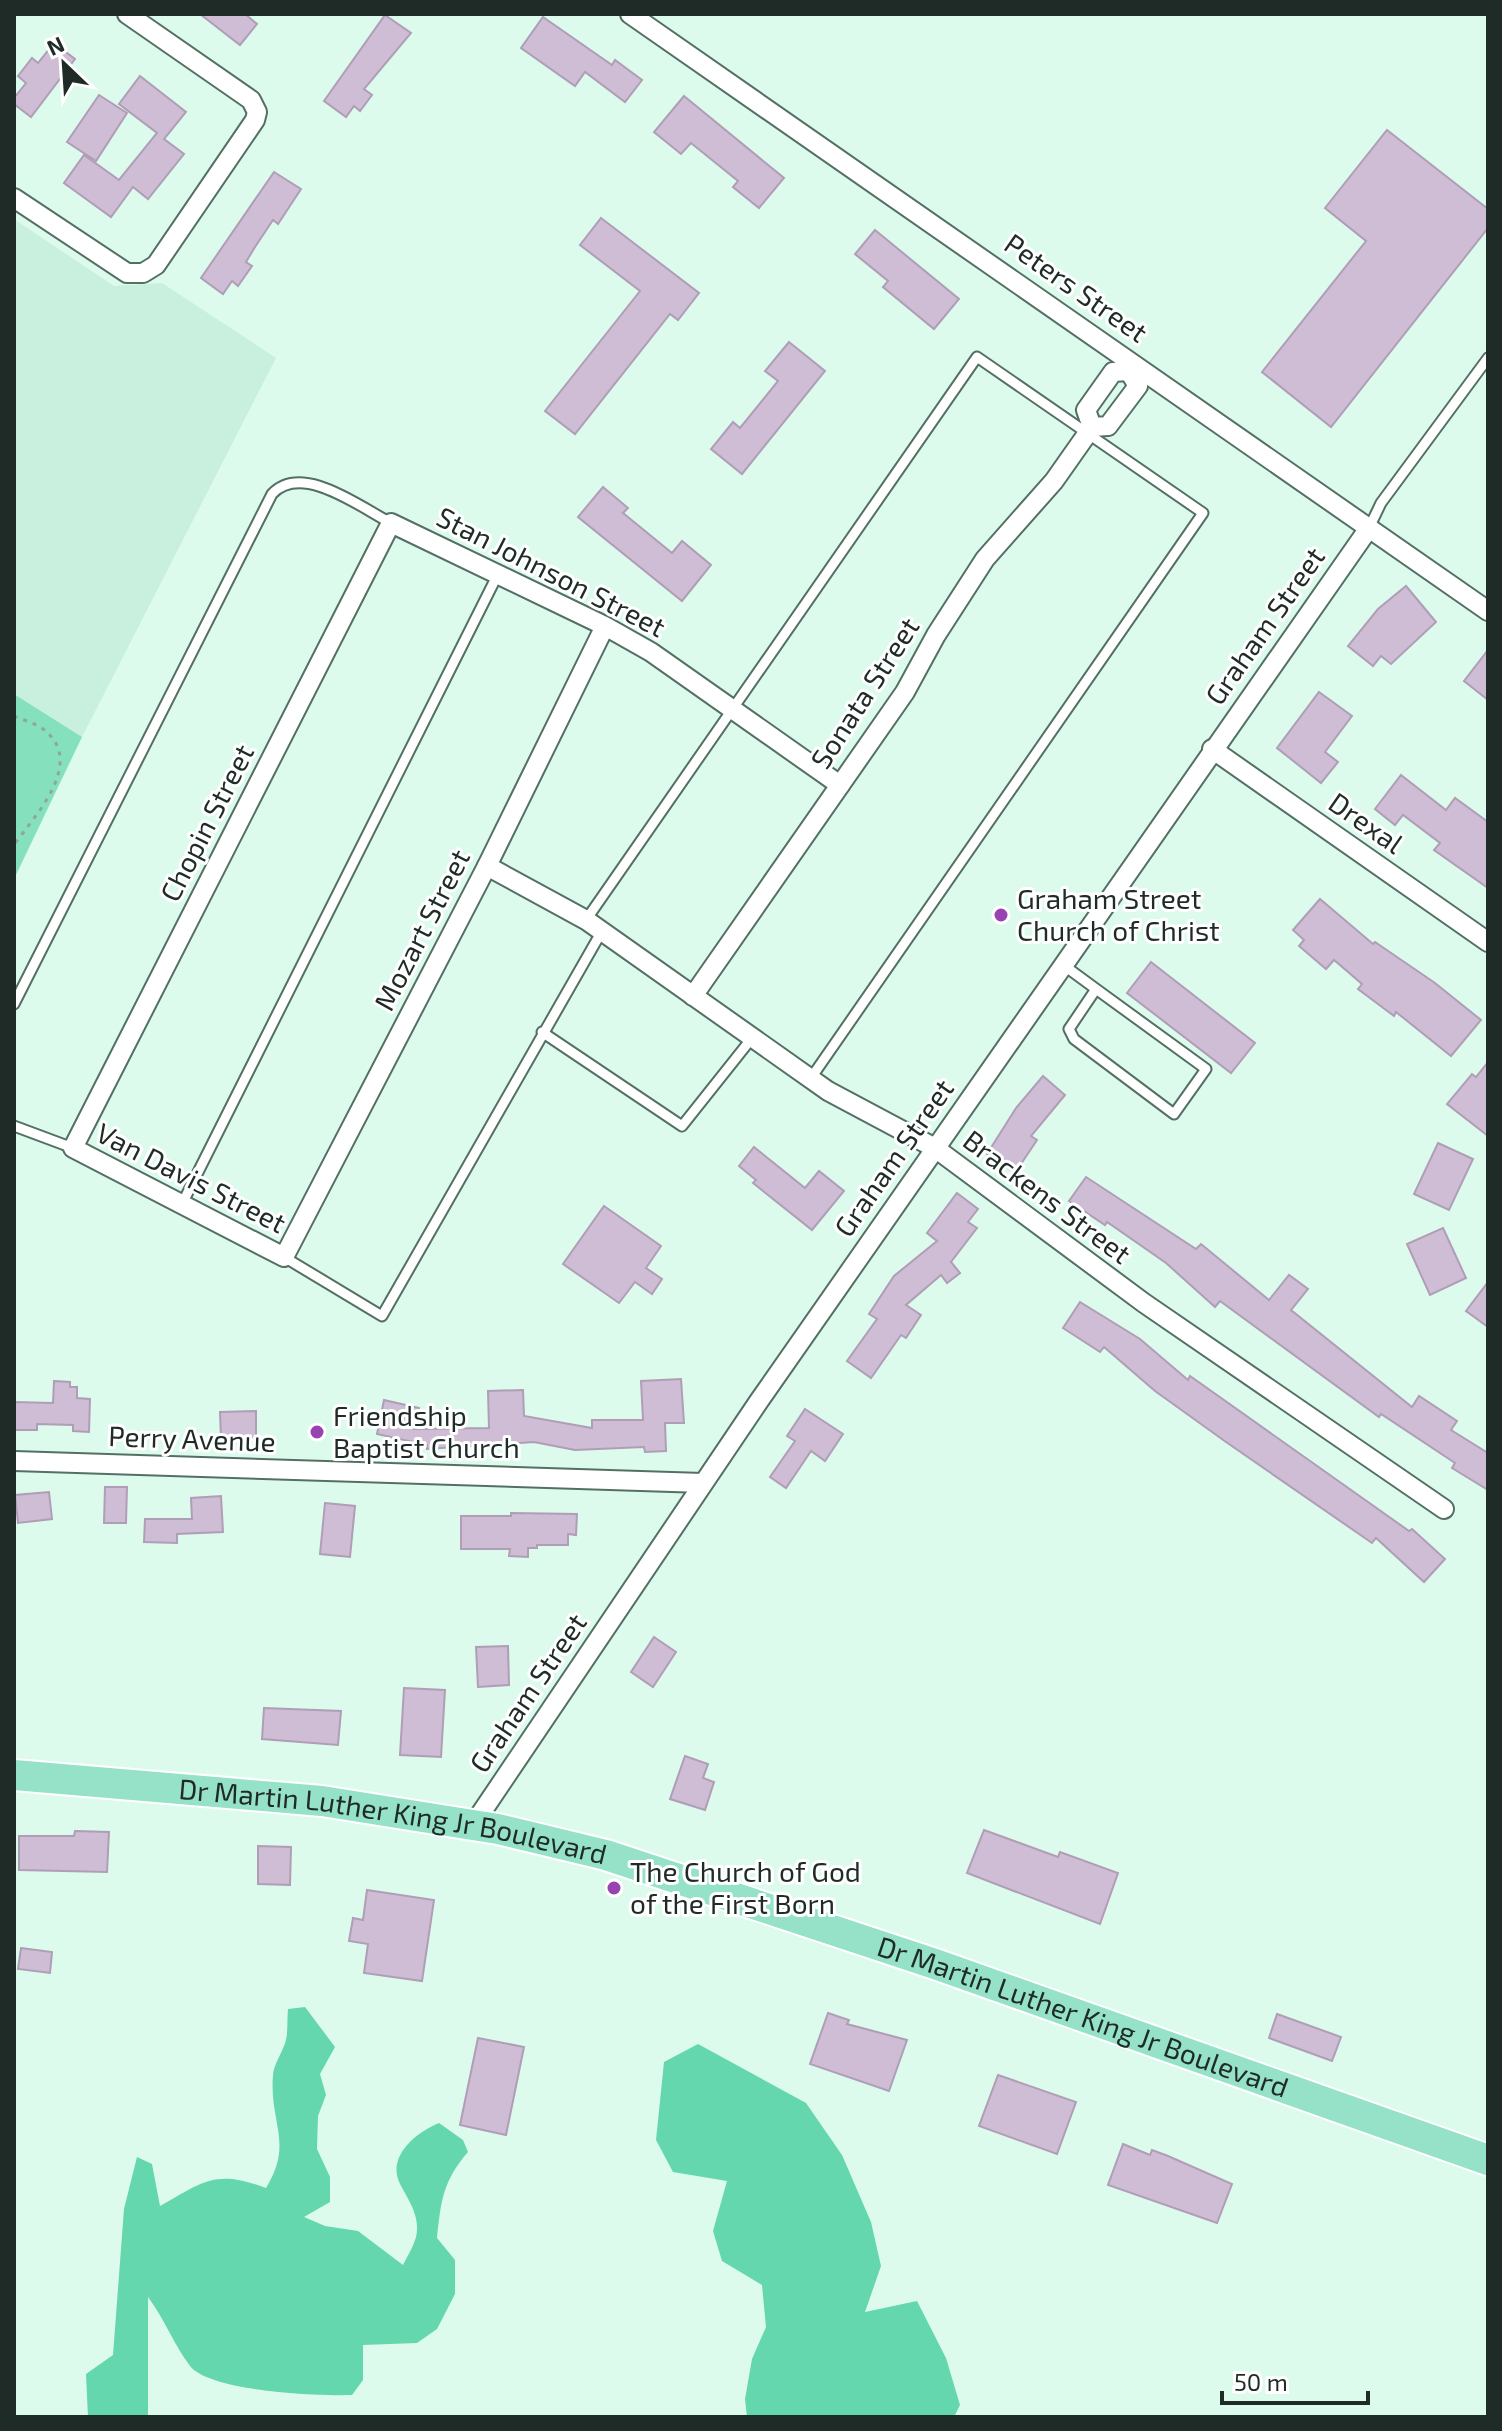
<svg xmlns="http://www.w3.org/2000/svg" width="1502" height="2431" font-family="'Exo 2',sans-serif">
<rect width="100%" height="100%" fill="#dcfbed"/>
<path fill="#c9efde" d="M 14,219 L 114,286 L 162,283 L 276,358 L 82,737 L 14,694 Z"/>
<path fill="#84e0bd" d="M 14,694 L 82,737 L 14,879 Z"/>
<g fill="#64d7ae">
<path d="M 305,2007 L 335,2047 L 320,2074 L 326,2095 L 318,2116 L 317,2149 L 330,2177 L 330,2202 L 304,2217 L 325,2226 L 358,2231 L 403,2265 C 408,2255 417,2241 417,2230 C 418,2212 407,2198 400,2184 C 386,2156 417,2132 439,2123 L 463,2140 L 468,2152 C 443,2181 441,2200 437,2238 L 455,2260 L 455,2294 L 437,2329 L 417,2343 L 363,2345 L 363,2380 L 352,2395 C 319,2396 211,2392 190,2366 C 174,2345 164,2318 148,2297 L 148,2417 L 88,2417 L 86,2374 L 113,2355 L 124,2209 L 137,2157 L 152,2164 L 160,2206 C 204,2181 216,2169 266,2188 C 294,2142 269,2124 273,2075 C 274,2063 283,2052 286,2040 C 288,2031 287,2019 288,2009 Z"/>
<path d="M 698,2044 L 806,2103 L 842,2155 L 871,2222 L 881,2266 L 865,2312 L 917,2301 L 946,2358 L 960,2405 L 954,2417 L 747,2417 L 745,2399 L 752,2359 L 766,2327 L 762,2285 L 722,2261 L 713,2231 L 727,2181 L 673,2172 L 656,2140 L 664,2062 Z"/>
</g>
<g fill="#cebdd4" stroke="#af9eb5" stroke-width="2">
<path d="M 200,14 L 245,14 L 257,24 L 240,45 Z"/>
<path d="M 385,15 L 411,33 L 364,89 L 372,95 L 360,111 L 354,106 L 346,117 L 324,101 Z"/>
<path d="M 543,17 L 612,65 L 615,60 L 642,80 L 625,102 L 585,72 L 575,86 L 521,48 Z"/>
<path d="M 54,43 L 75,59 L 31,117 L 14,104 L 14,98 L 26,83 L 18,76 L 32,58 L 38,63 Z"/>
<path d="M 140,76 L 186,112 L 164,139 L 184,154 L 148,199 L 133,187 L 111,217 L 64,183 L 84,155 L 119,180 L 157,133 L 119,104 Z"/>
<path d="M 99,95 L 127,113 L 96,161 L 67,142 Z"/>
<path d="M 684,96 L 784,178 L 759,208 L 733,187 L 738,181 L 691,143 L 681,154 L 654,132 Z"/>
<path d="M 1387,130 L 1488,209 L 1488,228 L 1331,427 L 1262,372 L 1366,241 L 1325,208 Z"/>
<path d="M 274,172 L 301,189 L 278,224 L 273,220 L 255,247 L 246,262 L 252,266 L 238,286 L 232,281 L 223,294 L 201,278 Z"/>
<path d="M 601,218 L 699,293 L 678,320 L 670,314 L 575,434 L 545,411 L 640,291 L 580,245 Z"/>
<path d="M 875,230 L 959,299 L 934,329 L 883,287 L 888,281 L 855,254 Z"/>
<path d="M 789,342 L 825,371 L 742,474 L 711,449 L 733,422 L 740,428 L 778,381 L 765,371 Z"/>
<path d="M 603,487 L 628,508 L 623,513 L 672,553 L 682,541 L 711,565 L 682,601 L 578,517 Z"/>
<path d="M 1406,586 L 1436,622 L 1391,664 L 1381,656 L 1373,666 L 1348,646 L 1378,609 Z"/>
<path d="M 1488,650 L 1488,700 L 1464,681 Z"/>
<path d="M 1319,692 L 1352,716 L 1325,752 L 1338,762 L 1321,783 L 1277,748 Z"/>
<path d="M 1401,775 L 1446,810 L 1455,798 L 1488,822 L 1488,888 L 1434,850 L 1440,843 L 1403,815 L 1395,825 L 1375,809 Z"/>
<path d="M 1320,899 L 1373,944 L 1375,942 L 1435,983 L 1481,1020 L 1451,1056 L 1396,1012 L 1394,1016 L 1358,989 L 1362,984 L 1334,960 L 1326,969 L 1299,946 L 1304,940 L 1293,930 Z"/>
<path d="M 1151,962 L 1255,1043 L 1231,1073 L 1127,993 Z"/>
<path d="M 1488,1062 L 1488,1136 L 1447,1104 L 1472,1074 L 1476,1077 Z"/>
<path d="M 1043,1076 L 1065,1095 L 1031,1136 L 1037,1140 L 1015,1173 L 987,1154 L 1016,1108 Z"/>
<path d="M 1438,1143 L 1473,1159 L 1449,1210 L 1414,1194 Z"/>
<path d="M 754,1147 L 805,1188 L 819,1171 L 844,1191 L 812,1230 L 753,1183 L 756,1180 L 739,1166 Z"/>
<path d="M 1086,1177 L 1196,1249 L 1201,1244 L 1269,1300 L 1289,1275 L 1308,1289 L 1291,1310 L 1412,1407 L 1419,1396 L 1457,1421 L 1451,1430 L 1488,1453 L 1488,1490 L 1452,1468 L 1455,1463 L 1381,1414 L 1379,1417 L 1220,1301 L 1215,1307 L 1166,1263 L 1107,1222 L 1105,1225 L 1069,1201 Z"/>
<path d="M 957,1193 L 978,1209 L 968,1222 L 977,1228 L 951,1262 L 960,1273 L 947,1283 L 941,1275 L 906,1305 L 921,1315 L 906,1338 L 901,1335 L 871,1378 L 847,1361 L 877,1319 L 869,1314 L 894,1276 L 937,1241 L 927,1233 Z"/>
<path d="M 604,1206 L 661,1246 L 646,1268 L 662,1279 L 652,1294 L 635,1282 L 619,1303 L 563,1264 Z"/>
<path d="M 1443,1228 L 1466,1278 L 1430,1295 L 1407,1244 Z"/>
<path d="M 1488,1282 L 1488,1327 L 1466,1311 Z"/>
<path d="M 1080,1302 L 1140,1339 L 1188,1380 L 1190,1376 L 1409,1531 L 1412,1529 L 1445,1559 L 1424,1582 L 1376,1538 L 1372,1543 L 1226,1442 L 1155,1391 L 1104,1347 L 1100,1352 L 1063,1328 Z"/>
<path d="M 681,1379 L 684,1423 L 665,1423 L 666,1451 L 645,1452 L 644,1447 L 575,1450 L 534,1442 L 427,1449 L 427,1445 L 377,1434 L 384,1400 L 419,1408 L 414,1429 L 489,1428 L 488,1391 L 523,1390 L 524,1416 L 592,1428 L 592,1420 L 643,1420 L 641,1381 Z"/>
<path d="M 54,1381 L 70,1382 L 70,1387 L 77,1387 L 77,1398 L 90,1399 L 89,1432 L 73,1431 L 73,1425 L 37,1424 L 37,1430 L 14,1430 L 14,1402 L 53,1403 Z"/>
<path d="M 805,1409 L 843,1434 L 825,1461 L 811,1451 L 786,1488 L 770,1477 L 795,1441 L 787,1436 Z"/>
<path d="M 256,1411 L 256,1437 L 221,1438 L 220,1412 Z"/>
<path d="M 105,1487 L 127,1487 L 126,1523 L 104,1523 Z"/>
<path d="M 49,1492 L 52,1519 L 18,1523 L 15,1495 Z"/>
<path d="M 221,1496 L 223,1532 L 177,1534 L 177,1543 L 144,1542 L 145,1519 L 192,1519 L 191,1498 Z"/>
<path d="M 325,1503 L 355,1506 L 350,1557 L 320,1554 Z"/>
<path d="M 511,1513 L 577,1514 L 576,1535 L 568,1534 L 568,1545 L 537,1545 L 537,1548 L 528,1548 L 528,1557 L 509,1556 L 510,1549 L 461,1549 L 461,1516 L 511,1516 Z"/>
<path d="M 654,1637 L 676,1652 L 653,1687 L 631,1672 Z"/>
<path d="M 508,1646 L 509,1685 L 478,1687 L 476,1647 Z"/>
<path d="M 404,1688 L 445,1690 L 441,1757 L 400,1755 Z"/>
<path d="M 264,1708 L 341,1711 L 338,1745 L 262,1739 Z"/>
<path d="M 685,1756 L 708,1764 L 703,1778 L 714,1782 L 705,1810 L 670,1799 Z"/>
<path d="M 984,1830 L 1058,1857 L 1060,1852 L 1118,1873 L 1100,1924 L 967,1873 Z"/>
<path d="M 75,1831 L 109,1832 L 107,1872 L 19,1870 L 19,1836 L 74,1836 Z"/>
<path d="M 258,1846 L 291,1847 L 290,1885 L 258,1884 Z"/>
<path d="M 367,1890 L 434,1900 L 422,1981 L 364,1973 L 368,1944 L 349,1941 L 353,1918 L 363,1920 Z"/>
<path d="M 21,1948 L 52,1952 L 50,1973 L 18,1969 Z"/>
<path d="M 828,2013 L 849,2020 L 847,2024 L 907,2040 L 889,2091 L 810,2064 Z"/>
<path d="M 1277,2014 L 1341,2037 L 1332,2061 L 1269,2038 Z"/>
<path d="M 478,2038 L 524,2047 L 506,2135 L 460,2125 Z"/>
<path d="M 998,2075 L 1076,2102 L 1057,2154 L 979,2126 Z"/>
<path d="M 1123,2144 L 1150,2155 L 1152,2150 L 1168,2156 L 1232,2184 L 1217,2223 L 1108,2185 Z"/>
</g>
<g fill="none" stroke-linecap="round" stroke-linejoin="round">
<defs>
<g id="service">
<path d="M 1369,528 L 1381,503 L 1488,358"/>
<path d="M 586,920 L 977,357 L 1203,513 L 811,1078"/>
<path d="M 1062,964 L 1096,989 L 1069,1029 L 1074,1039 L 1174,1114 L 1206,1069 L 1096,989"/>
<path d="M 14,1004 L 272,494 C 302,462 360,507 391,523"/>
<path d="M 542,1032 L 682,1126 L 752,1038"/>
<path d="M 14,1126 L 73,1148"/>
<path d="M 182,1204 L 498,574"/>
<path d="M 284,1257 L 382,1316 L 602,931"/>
</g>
<g id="minor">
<path d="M 630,14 L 1488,611"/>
<path d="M 14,198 L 127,273 L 143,273 L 156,265 L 255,120 L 257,112 L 251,100 L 127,14"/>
<path d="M 1092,427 L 1108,426 L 1138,386 L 1129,371"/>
<path d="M 1092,427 L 1086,410 L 1113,372 L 1129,371"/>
<path d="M 605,626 L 487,866 L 284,1257 L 73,1148 L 391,523 L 605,626 L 651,652 L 840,785"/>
<path d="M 1212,749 L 1488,942"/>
<path d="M 487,866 L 586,920 L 828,1091 L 935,1148 L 1144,1303 L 1444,1509"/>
<path d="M 693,996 L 905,692 L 936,635 L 985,559 L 1054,481 L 1092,427"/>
<path d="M 14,1461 L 703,1483"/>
<path d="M 473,1825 L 759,1401 L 1369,528"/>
</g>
<g id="primary">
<path id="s1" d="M 14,1775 L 322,1801 L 498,1829 L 606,1855 L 935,1964 L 1488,2160"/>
</g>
</defs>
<use href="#service" stroke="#546f64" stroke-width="13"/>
<use href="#minor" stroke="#546f64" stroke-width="22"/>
<use href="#primary" stroke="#fff" stroke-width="34"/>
<path stroke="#8fa69c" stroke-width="3" stroke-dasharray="4 6" stroke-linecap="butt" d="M 14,716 C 23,720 35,723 43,729 C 87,762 35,815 14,845"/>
<use href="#service" stroke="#fff" stroke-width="9"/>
<use href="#minor" stroke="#fff" stroke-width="18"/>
<use href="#primary" stroke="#95e2c8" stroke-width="30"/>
</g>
<g fill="#9743b1" stroke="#fff" stroke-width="3">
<circle cx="1001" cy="915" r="8"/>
<circle cx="317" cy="1432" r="8"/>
<circle cx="614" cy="1888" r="8"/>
</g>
<g text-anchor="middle" stroke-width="6" stroke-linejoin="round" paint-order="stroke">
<g font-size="28" fill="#1f2b26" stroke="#fff">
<text transform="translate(1076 288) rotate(35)" y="10">Peters Street</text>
<text transform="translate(551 572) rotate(27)" y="10">Stan Johnson Street</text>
<text transform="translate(1265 626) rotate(-55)" y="10">Graham Street</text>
<text transform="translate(865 693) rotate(-57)" y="10">Sonata Street</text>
<text transform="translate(207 823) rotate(-63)" y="10">Chopin Street</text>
<text transform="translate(1366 823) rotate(35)" y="10">Drexal</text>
<text transform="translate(422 930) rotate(-63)" y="10">Mozart Street</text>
<text transform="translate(894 1158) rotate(-55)" y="10">Graham Street</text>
<text transform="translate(191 1178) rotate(27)" y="10">Van Davis Street</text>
<text transform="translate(1047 1197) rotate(37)" y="10">Brackens Street</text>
<text transform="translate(192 1439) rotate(2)" y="10">Perry Avenue</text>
<text transform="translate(528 1693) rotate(-56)" y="10">Graham Street</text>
<text dy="10" stroke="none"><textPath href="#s1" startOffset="382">Dr Martin Luther King Jr Boulevard</textPath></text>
<text dy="10" stroke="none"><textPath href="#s1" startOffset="1102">Dr Martin Luther King Jr Boulevard</textPath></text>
</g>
<g font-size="28" fill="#1f2b26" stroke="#fff" text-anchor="start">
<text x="1017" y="909">Graham Street<tspan x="1017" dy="32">Church of Christ</tspan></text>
<text x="333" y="1426">Friendship<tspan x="333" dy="32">Baptist Church</tspan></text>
<text x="630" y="1882">The Church of God<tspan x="630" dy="32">of the First Born</tspan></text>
</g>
</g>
<rect width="1502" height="2431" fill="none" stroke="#1f2b26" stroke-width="32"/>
<g transform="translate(64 64) rotate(335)" stroke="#ffffff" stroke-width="6" paint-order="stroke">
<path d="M0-6L14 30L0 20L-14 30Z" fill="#1f2b26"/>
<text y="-12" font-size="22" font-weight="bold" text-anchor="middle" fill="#1f2b26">N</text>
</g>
<path d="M1222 2391v12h146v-12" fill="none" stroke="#1f2b26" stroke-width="4"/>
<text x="1234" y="2391" font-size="24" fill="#1f2b26" stroke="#ffffff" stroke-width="6" paint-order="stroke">50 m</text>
</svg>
